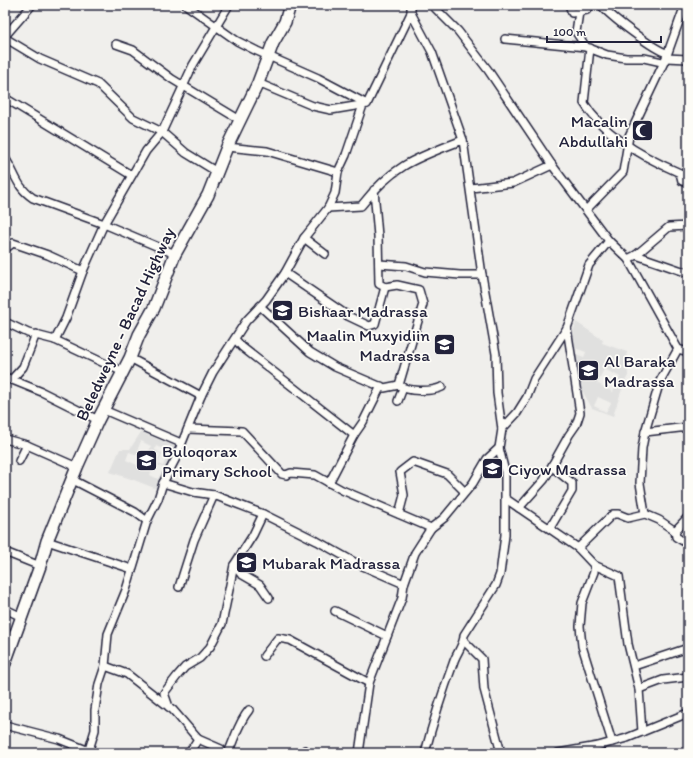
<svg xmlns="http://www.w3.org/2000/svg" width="693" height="758" font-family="Itim,sans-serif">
  <rect width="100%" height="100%" fill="#f0efec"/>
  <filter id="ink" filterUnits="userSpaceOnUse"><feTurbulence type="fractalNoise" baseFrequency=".025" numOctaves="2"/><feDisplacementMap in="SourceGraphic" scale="8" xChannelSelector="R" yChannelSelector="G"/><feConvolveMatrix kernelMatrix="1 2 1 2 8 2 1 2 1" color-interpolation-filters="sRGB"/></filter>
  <g filter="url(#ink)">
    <g fill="#e0e0df" fill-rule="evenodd">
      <path d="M576,322L603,340L602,343L627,352L628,376L624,383L613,416L592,408L580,387L576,373L571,340ZM575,348L586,352L584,358L573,354ZM604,369L620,377L613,392L597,383ZM598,397L611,403L606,412L594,406Z"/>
      <path d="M141,432L176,447L170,467L157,489L134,480L110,472L120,449H130ZM141,441L151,446L147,456L137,451ZM156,446L174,453L172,458L155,450ZM151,450L161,454L157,462L148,458ZM129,452L141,456L137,465L126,460ZM162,454L167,456L163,466L158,464ZM155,464L164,468L158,479L150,475Z"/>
    </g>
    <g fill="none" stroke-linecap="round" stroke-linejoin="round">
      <defs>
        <g id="street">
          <polyline points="186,5 237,41 257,51 318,78 367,104"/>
          <polyline points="432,5 458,31 488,70 552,165 609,241 628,259 678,349 688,352"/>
          <polyline points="569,5 572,13 587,10 591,5"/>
          <path d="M601,5C610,16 654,50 667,53"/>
          <polyline points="579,12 576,32 586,47"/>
          <path d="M411,13L432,52L463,140L482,275L496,354L497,393L502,429L499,448L505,472V535L500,574L496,585L464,635C464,645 457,652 454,661C443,691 433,722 425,753"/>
          <polyline points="5,36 32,5"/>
          <polyline points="5,38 40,59 98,84 133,118 162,132 186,153 217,172"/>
          <polyline points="505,39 586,47 607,55 626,58 644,58 662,62"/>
          <polyline points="116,44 133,50 172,79 240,120"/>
          <path d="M590,48L584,103C604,136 645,158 680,173L682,181L688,183"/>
          <polyline points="666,58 688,59"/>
          <polyline points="258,83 313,106 331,110 367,104 411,13 411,5"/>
          <polyline points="5,98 131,175"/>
          <polyline points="227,147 267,151 338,172"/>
          <path d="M5,158C16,174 16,187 33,198L104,224L175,254"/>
          <polyline points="471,188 513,183 552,165"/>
          <polyline points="374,190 378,236 379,284 385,287 397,285 419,290 423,304 399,385"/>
          <path d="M328,208L361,206C393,165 416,158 463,140"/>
          <polyline points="587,209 623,172 629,136 666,58 685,5"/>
          <polyline points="304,238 325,254"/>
          <polyline points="5,249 13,243 48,255 83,271"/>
          <polyline points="636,255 688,273"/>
          <polyline points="628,259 636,255 669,227 688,226"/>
          <polyline points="379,264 406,266 425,272 460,275 482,275"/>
          <polyline points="285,273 348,316 369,326 375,324 385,287"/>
          <path d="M260,306L310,352L335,367L384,388L399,385C407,392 431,392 442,387"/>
          <polyline points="5,322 28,333 55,340 123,372"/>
          <polyline points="235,339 242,347 354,435"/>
          <polyline points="55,340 66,318 83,271 104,224 146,151 162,132 193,65 229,5"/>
          <polyline points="130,358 201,396"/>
          <polyline points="5,377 42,392 98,420"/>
          <polyline points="11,380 23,367 36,334"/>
          <polyline points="398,401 403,388"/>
          <polyline points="104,410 181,443"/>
          <polyline points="188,429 242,431 282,474 286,475 291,473 315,475 342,490 431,528"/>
          <polyline points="502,429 517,413 527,397 534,379 567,328 589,265 609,241"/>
          <polyline points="645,432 688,427"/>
          <polyline points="5,439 27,445 77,467"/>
          <polyline points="19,461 27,445"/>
          <polyline points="73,480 135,512 147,521"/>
          <polyline points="163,483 193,492 214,495 263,514 317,541 358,564 404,584"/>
          <polyline points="329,483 354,435 363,422 381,386"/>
          <polyline points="506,499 578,548 594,565 619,576 628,644 639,689 642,732"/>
          <polyline points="519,508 544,480 569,435 576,425 580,413 567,328"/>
          <polyline points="399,514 404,495 400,472 413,462 447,474 465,492"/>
          <polyline points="645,514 640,483 642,448 645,432 660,381 678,349"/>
          <polyline points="550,528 572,491 572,483 556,470 553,464"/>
          <polyline points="675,531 688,517"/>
          <polyline points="47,541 132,569"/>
          <polyline points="578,548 613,514 618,514 628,518 645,514 659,520 675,531 676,537 688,544"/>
          <polyline points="5,552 40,566"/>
          <polyline points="234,565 241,574 260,585 269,598"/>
          <polyline points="594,565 594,572 582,603 580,626 582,646 612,742"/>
          <polyline points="179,587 194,540 214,495"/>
          <polyline points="5,609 22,617"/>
          <polyline points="335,611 387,636"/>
          <polyline points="464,641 482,659 484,689 501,753"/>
          <polyline points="264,656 278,638 290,640 369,683"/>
          <polyline points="105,666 127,674 173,710 198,739 221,749 222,753"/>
          <polyline points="634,666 688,648"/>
          <polyline points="639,689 663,680 688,677"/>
          <polyline points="169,707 164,693 178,675 185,667 200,658 210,647 222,624 234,565 253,535 263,514"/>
          <polyline points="5,725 59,739 89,751"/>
          <polyline points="88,753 95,730 95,710 99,684 105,666 108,634 126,590 147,521 158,499 163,483 175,460 201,396 213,372 246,321 266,300 285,273 304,238 328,208 335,193 338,172 346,155 363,105"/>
          <polyline points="189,753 198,739"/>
          <path d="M228,753C235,738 238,723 249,710"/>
          <polyline points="303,753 305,750"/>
          <polyline points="359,753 369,683 402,598 404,584 415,553 431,528 444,518 473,483 487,459 499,448"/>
          <polyline points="558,753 598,746 627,738 688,713"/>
        </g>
        <polyline id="secondary" points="5,663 40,566 47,541 77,467 98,420 130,358 139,335 154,308 175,254 208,195 227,147 258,83 273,43 285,22 290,5"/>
      </defs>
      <use href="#street" stroke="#22223b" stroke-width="10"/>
      <use href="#secondary" stroke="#22223b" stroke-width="14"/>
      <use href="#street" stroke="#fdfcf7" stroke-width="7"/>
      <use href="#secondary" stroke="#fdfcf7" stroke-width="11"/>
    </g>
  </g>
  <defs>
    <symbol id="mosque-square" viewBox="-11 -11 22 22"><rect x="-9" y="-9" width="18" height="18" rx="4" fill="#22223b" stroke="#fdfcf7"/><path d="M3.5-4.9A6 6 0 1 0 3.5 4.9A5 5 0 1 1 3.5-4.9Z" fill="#fff"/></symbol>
    <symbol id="school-square" viewBox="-11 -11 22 22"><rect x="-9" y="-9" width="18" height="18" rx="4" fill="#22223b" stroke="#fdfcf7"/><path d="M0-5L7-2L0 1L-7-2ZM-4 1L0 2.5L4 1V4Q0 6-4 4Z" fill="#fff"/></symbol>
  </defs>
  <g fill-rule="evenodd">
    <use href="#mosque-square" x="630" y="118" width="25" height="25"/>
    <use href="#school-square" x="270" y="298" width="25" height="25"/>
    <use href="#school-square" x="432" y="332" width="25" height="25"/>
    <use href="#school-square" x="576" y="358" width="25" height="25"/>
    <use href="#school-square" x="134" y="448" width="25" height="25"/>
    <use href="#school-square" x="480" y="456" width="25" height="25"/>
    <use href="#school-square" x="234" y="550" width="25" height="25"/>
  </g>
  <g text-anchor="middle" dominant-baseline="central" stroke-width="3.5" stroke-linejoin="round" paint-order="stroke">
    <g font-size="17" fill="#22223b" stroke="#fdfcf7" text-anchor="start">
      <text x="628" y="121" text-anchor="end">Macalin<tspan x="628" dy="20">Abdullahi</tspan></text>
      <text x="298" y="311">Bishaar Madrassa</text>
      <text x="430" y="335" text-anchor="end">Maalin Muxyidiin<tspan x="430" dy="20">Madrassa</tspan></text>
      <text x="604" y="361">Al Baraka<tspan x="604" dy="20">Madrassa</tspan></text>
      <text x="162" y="451">Buloqorax<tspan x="162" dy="20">Primary School</tspan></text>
      <text x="508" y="469">Ciyow Madrassa</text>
      <text x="262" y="563">Mubarak Madrassa</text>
    </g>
    <g font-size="17" fill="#22223b" stroke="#fdfcf7">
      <text transform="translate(125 324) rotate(-65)">Beledweyne - Bacad Highway</text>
    </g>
  </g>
  <rect width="693" height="758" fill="none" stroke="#fdfcf7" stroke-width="20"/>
  <rect x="10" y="10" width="673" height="738" fill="none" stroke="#22223b" stroke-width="1.5" filter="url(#ink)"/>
  <path d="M547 36v6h114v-6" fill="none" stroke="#22223b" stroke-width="2"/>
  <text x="553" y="36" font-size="12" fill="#22223b" stroke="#fdfcf7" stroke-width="3" paint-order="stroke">100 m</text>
</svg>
